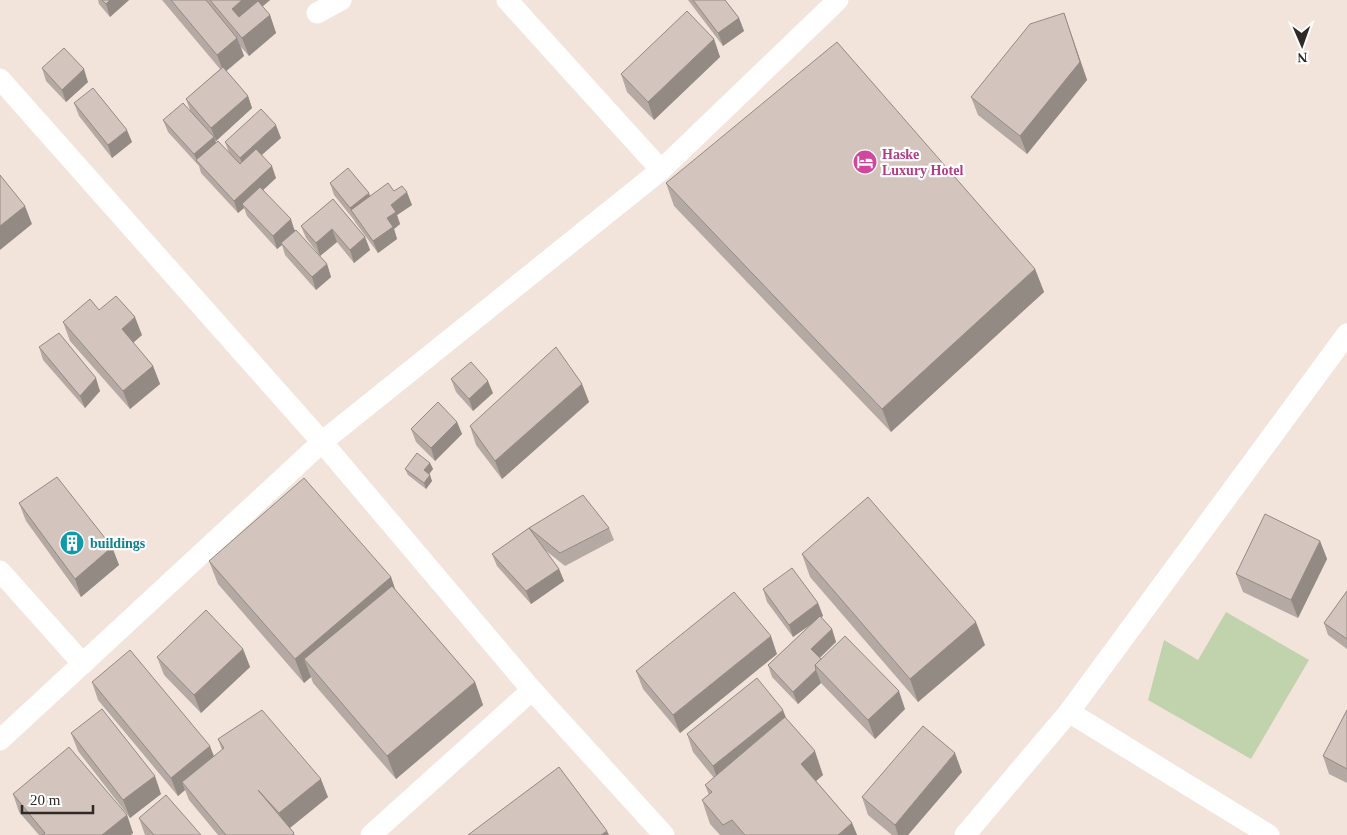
<svg xmlns="http://www.w3.org/2000/svg" width="1347" height="835" font-family="'Times New Roman',serif">
  <rect width="100%" height="100%" fill="#f2e4db"/>
  <polygon fill="#c0d3ac" points="1226,612 1309,660 1251,759 1148,700 1164,640 1198,660"/>
  <g fill="none" stroke-linecap="round" stroke-linejoin="round">
    <g stroke="#fff" stroke-width="21">
      <polyline points="507,0 661,170"/>
      <polyline points="317,13 341,0"/>
      <polyline points="0,79 322,442 532,690 664,835"/>
      <polyline points="0,571 83,664"/>
      <polyline points="1069,712 1269,835"/>
      <polyline points="0,740 322,442 661,170 838,0"/>
      <polyline points="371,835 532,690"/>
      <polyline points="965,835 1069,712 1347,334"/>
    </g>
  </g>
  <g fill="#b5a9a3">
    <polygon points="98,0 129,0 110,17 99,4"/>
    <polygon points="162,0 270,0 262,7 270,15 276,33 249,56 241,47 244,56 226,71 248,96 252,108 216,141 215,140 216,142 229,153 225,142 281,138 261,155 276,178 263,190 295,230 327,264 331,277 316,290 285,255 282,245 277,249 247,216 244,208 238,213 201,173 199,166 168,132 163,120 190,110 186,99 220,69"/>
    <polygon points="688,0 725,0 739,18 744,31 723,46"/>
    <polygon points="1064,13 1087,80 1027,154 978,115 971,97"/>
    <polygon points="714,39 720,57 654,120 627,92 621,74"/>
    <polygon points="42,68 88,82 66,102 46,81"/>
    <polygon points="74,103 132,142 112,158 79,116"/>
    <polygon points="330,183 370,196 394,191 412,205 397,215 400,224 394,229 397,239 378,253 355,222 354,220 334,195"/>
    <polygon points="666,183 1035,269 1044,292 891,432 674,206"/>
    <polygon points="333,199 365,237 370,250 354,263 337,242 320,256 306,238 301,226"/>
    <polygon points="99,310 142,335 133,343 153,366 160,384 130,409 70,341 63,322"/>
    <polygon points="39,347 100,391 85,408 43,360"/>
    <polygon points="451,379 493,393 473,411 456,392"/>
    <polygon points="582,384 589,402 502,479 476,445 470,426"/>
    <polygon points="457,422 462,434 435,461 416,442 411,429"/>
    <polygon points="430,463 433,469 429,474 432,481 426,489 408,475 405,469"/>
    <polygon points="19,503 112,547 119,565 81,597 26,521"/>
    <polygon points="529,528 609,528 614,540 565,566 545,550 559,569 564,581 531,604 497,566 492,554"/>
    <polygon points="1320,541 1327,559 1298,618 1243,592 1236,574"/>
    <polygon points="802,554 985,645 918,702 810,577"/>
    <polygon points="209,561 391,577 395,590 475,682 483,705 396,779 313,683 311,677 304,683 218,584"/>
    <polygon points="763,589 818,603 823,616 821,617 832,629 836,642 820,658 821,659 905,709 875,739 821,683 798,704 772,677 768,665 814,622 793,637 767,602"/>
    <polygon points="1347,591 1347,649 1328,635 1324,623"/>
    <polygon points="243,649 250,667 201,713 164,675 157,657"/>
    <polygon points="777,654 680,733 643,689 636,671"/>
    <polygon points="92,682 214,756 222,750 218,739 328,797 290,828 295,835 218,835 189,800 185,790 178,796 98,700"/>
    <polygon points="1347,711 1347,783 1329,774 1323,756"/>
    <polygon points="786,719 823,775 816,781 852,823 857,835 720,835 710,824 702,800 709,795 705,785 714,778 693,752 687,734"/>
    <polygon points="71,733 161,794 130,818 78,751"/>
    <polygon points="962,772 908,835 892,835 868,815 862,797"/>
    <polygon points="13,794 127,815 133,833 131,835 39,835 19,812"/>
    <polygon points="139,818 201,835 145,835"/>
  </g>
  <g fill="#948a84">
    <polygon points="110,0 129,0 110,17 106,4"/>
    <polygon points="242,0 270,0 238,27 232,9"/>
    <polygon points="1064,13 1087,80 1027,154 1020,136"/>
    <polygon points="270,15 276,33 249,56 242,38"/>
    <polygon points="739,18 744,31 723,46 718,33"/>
    <polygon points="237,38 244,56 224,73 217,55"/>
    <polygon points="714,39 720,57 654,120 648,102"/>
    <polygon points="84,69 88,82 66,102 62,90"/>
    <polygon points="248,96 252,108 216,141 211,128"/>
    <polygon points="276,125 281,138 245,170 240,158"/>
    <polygon points="127,130 132,142 112,158 108,145"/>
    <polygon points="214,137 218,149 197,160 194,154"/>
    <polygon points="272,166 276,178 245,207 242,204 244,208 238,213 234,201"/>
    <polygon points="407,192 412,205 397,215 400,224 394,229 397,239 378,253 373,241 391,205"/>
    <polygon points="369,193 373,205 351,210 350,208"/>
    <polygon points="25,206 32,224 0,250 0,226"/>
    <polygon points="291,219 295,232 281,243 282,245 277,249 273,236"/>
    <polygon points="332,229 337,242 320,256 316,243"/>
    <polygon points="365,237 370,250 354,263 350,250"/>
    <polygon points="327,264 331,277 316,290 312,277"/>
    <polygon points="1035,269 1044,292 891,432 882,409"/>
    <polygon points="135,317 142,335 128,347 122,329"/>
    <polygon points="153,366 160,384 130,409 123,391"/>
    <polygon points="96,378 100,391 85,408 80,396"/>
    <polygon points="488,381 493,393 473,411 469,399"/>
    <polygon points="582,384 589,402 502,479 495,461"/>
    <polygon points="457,422 462,434 435,461 431,448"/>
    <polygon points="430,463 433,469 427,477 424,470"/>
    <polygon points="430,475 432,481 426,489 424,483"/>
    <polygon points="1320,541 1327,559 1298,618 1291,600"/>
    <polygon points="112,547 119,565 81,597 75,579"/>
    <polygon points="559,569 564,581 531,604 526,591"/>
    <polygon points="391,577 399,600 304,659 311,677 304,683 295,659"/>
    <polygon points="818,603 823,616 793,637 789,625"/>
    <polygon points="976,622 985,645 918,702 910,679"/>
    <polygon points="832,629 836,642 816,661 811,649"/>
    <polygon points="771,636 777,654 680,733 673,715"/>
    <polygon points="243,649 250,667 201,713 194,695"/>
    <polygon points="816,670 821,683 798,704 793,692"/>
    <polygon points="475,682 483,705 396,779 387,756"/>
    <polygon points="899,691 905,709 875,739 868,720"/>
    <polygon points="783,710 790,728 719,784 713,766"/>
    <polygon points="210,746 217,764 182,782 185,790 178,796 171,778"/>
    <polygon points="815,751 823,775 809,787 801,764"/>
    <polygon points="955,753 962,772 908,835 898,835 895,825"/>
    <polygon points="155,776 161,794 130,818 123,800"/>
    <polygon points="321,779 328,797 286,831 279,813"/>
    <polygon points="127,815 133,833 131,835 102,835"/>
    <polygon points="852,823 857,835 838,835"/>
    <polygon points="607,831 609,835 601,835"/>
  </g>
  <g fill="#d3c5bd" stroke="#948a84">
    <polygon points="102,0 110,0 106,4"/>
    <polygon points="171,0 206,0 237,38 217,55"/>
    <polygon points="210,0 242,0 232,9 239,17 258,1 270,15 242,38"/>
    <polygon points="693,0 725,0 739,18 718,33"/>
    <polygon points="687,11 714,39 648,102 621,74"/>
    <polygon points="1064,13 1080,62 1020,136 971,97 1030,24"/>
    <polygon points="837,42 1035,269 882,409 666,183"/>
    <polygon points="64,48 84,69 62,90 42,68"/>
    <polygon points="223,67 248,96 211,128 186,99"/>
    <polygon points="93,88 127,130 108,145 74,103"/>
    <polygon points="183,103 214,137 194,154 163,120"/>
    <polygon points="261,109 276,125 240,158 225,142"/>
    <polygon points="218,141 240,164 256,149 272,166 234,201 196,160"/>
    <polygon points="348,168 369,193 350,208 330,183"/>
    <polygon points="0,175 25,206 0,226"/>
    <polygon points="388,183 394,191 402,186 407,192 391,205 396,212 387,218 393,227 373,241 351,210"/>
    <polygon points="260,187 291,219 273,236 242,204"/>
    <polygon points="333,199 365,237 350,250 332,229 316,243 301,226"/>
    <polygon points="296,230 327,264 312,277 281,243"/>
    <polygon points="116,296 135,317 122,329 153,366 123,391 63,322 90,299 99,310"/>
    <polygon points="59,333 96,378 80,396 39,347"/>
    <polygon points="556,347 582,384 495,461 470,426"/>
    <polygon points="471,362 488,381 469,399 451,379"/>
    <polygon points="438,402 457,422 431,448 411,429"/>
    <polygon points="417,453 430,463 424,470 430,475 424,483 405,469"/>
    <polygon points="57,477 112,547 75,579 19,503"/>
    <polygon points="304,478 391,577 295,659 209,561"/>
    <polygon points="583,495 609,528 560,553 529,528 559,569 526,591 492,554 529,528"/>
    <polygon points="868,497 976,622 910,679 802,554"/>
    <polygon points="1265,514 1320,541 1291,600 1236,574"/>
    <polygon points="792,568 818,603 789,625 763,589"/>
    <polygon points="392,586 475,682 387,756 304,659"/>
    <polygon points="1347,591 1347,639 1324,623"/>
    <polygon points="734,592 771,636 673,715 636,671"/>
    <polygon points="206,610 243,649 194,695 157,657"/>
    <polygon points="820,616 832,629 811,649 821,659 815,665 816,670 793,692 768,665"/>
    <polygon points="845,636 899,691 868,720 815,665"/>
    <polygon points="130,650 210,746 171,778 92,682"/>
    <polygon points="757,678 783,710 713,766 687,734"/>
    <polygon points="102,709 155,776 123,800 71,733"/>
    <polygon points="262,710 321,779 279,813 258,790 294,833 292,835 226,835 182,782 224,748 218,739"/>
    <polygon points="1347,710 1347,769 1323,756"/>
    <polygon points="785,717 815,751 801,764 852,823 838,835 745,835 732,820 723,825 702,800 712,792 705,785"/>
    <polygon points="923,726 955,753 895,825 862,797"/>
    <polygon points="69,747 127,815 102,835 42,835 45,833 13,794"/>
    <polygon points="559,767 607,831 601,835 468,835"/>
    <polygon points="166,795 201,835 154,835 139,818"/>
  </g>
  <defs>
    <symbol id="hotel-disc" viewBox="-11 -11 22 22"><circle r="9.5" fill="#d1479c" stroke="#fff"/><path d="M-6-4.5h1.5V1H6V5H4.5V3h-9V5H-6ZM-4 0a1.8 1.8 0 1 1 3.6 0ZM.5 0V-2.5h3Q6-2.5 6 0Z" fill="#fff"/></symbol>
    <symbol id="building-disc" viewBox="-11 -11 22 22"><circle r="9.5" fill="#0f9aa8" stroke="#fff"/><path d="M-4-6H4V6H1V3H-1V6H-4ZM-2.5-4.3h1.7v1.8h-1.7ZM.8-4.3h1.7v1.8H.8ZM-2.5-1h1.7V.8h-1.7ZM.8-1h1.7V.8H.8Z" fill="#fff"/></symbol>
  </defs>
  <g fill-rule="evenodd">
    <use href="#hotel-disc" x="851" y="148" width="28" height="28"/>
    <use href="#building-disc" x="58" y="529" width="28" height="28"/>
  </g>
  <g text-anchor="middle" dominant-baseline="central" stroke-width="4.5" stroke-linejoin="round" paint-order="stroke">
    <g font-size="14" font-weight="bold" fill="#b23c85" stroke="#fff" text-anchor="start">
      <text x="882" y="154">Haske<tspan x="882" dy="16">Luxury Hotel</tspan></text>
    </g>
    <g font-size="14" font-weight="bold" fill="#0d838f" stroke="#fff" text-anchor="start">
      <text x="90" y="543">buildings</text>
    </g>
  </g>
  <g transform="translate(1302 45) rotate(178)" stroke="#ffffff" stroke-width="4" paint-order="stroke">
  <path d="M0-4L9 19L0 12L-9 19Z" fill="#2f2a27"/>
  <text y="-8" font-size="14" font-weight="bold" text-anchor="middle" fill="#2f2a27">N</text>
  </g>
  <path d="M22 805v8h71v-8" fill="none" stroke="#2f2a27" stroke-width="2.5"/>
  <text x="30" y="805" font-size="15" fill="#2f2a27" stroke="#ffffff" stroke-width="4" paint-order="stroke">20 m</text>
</svg>
